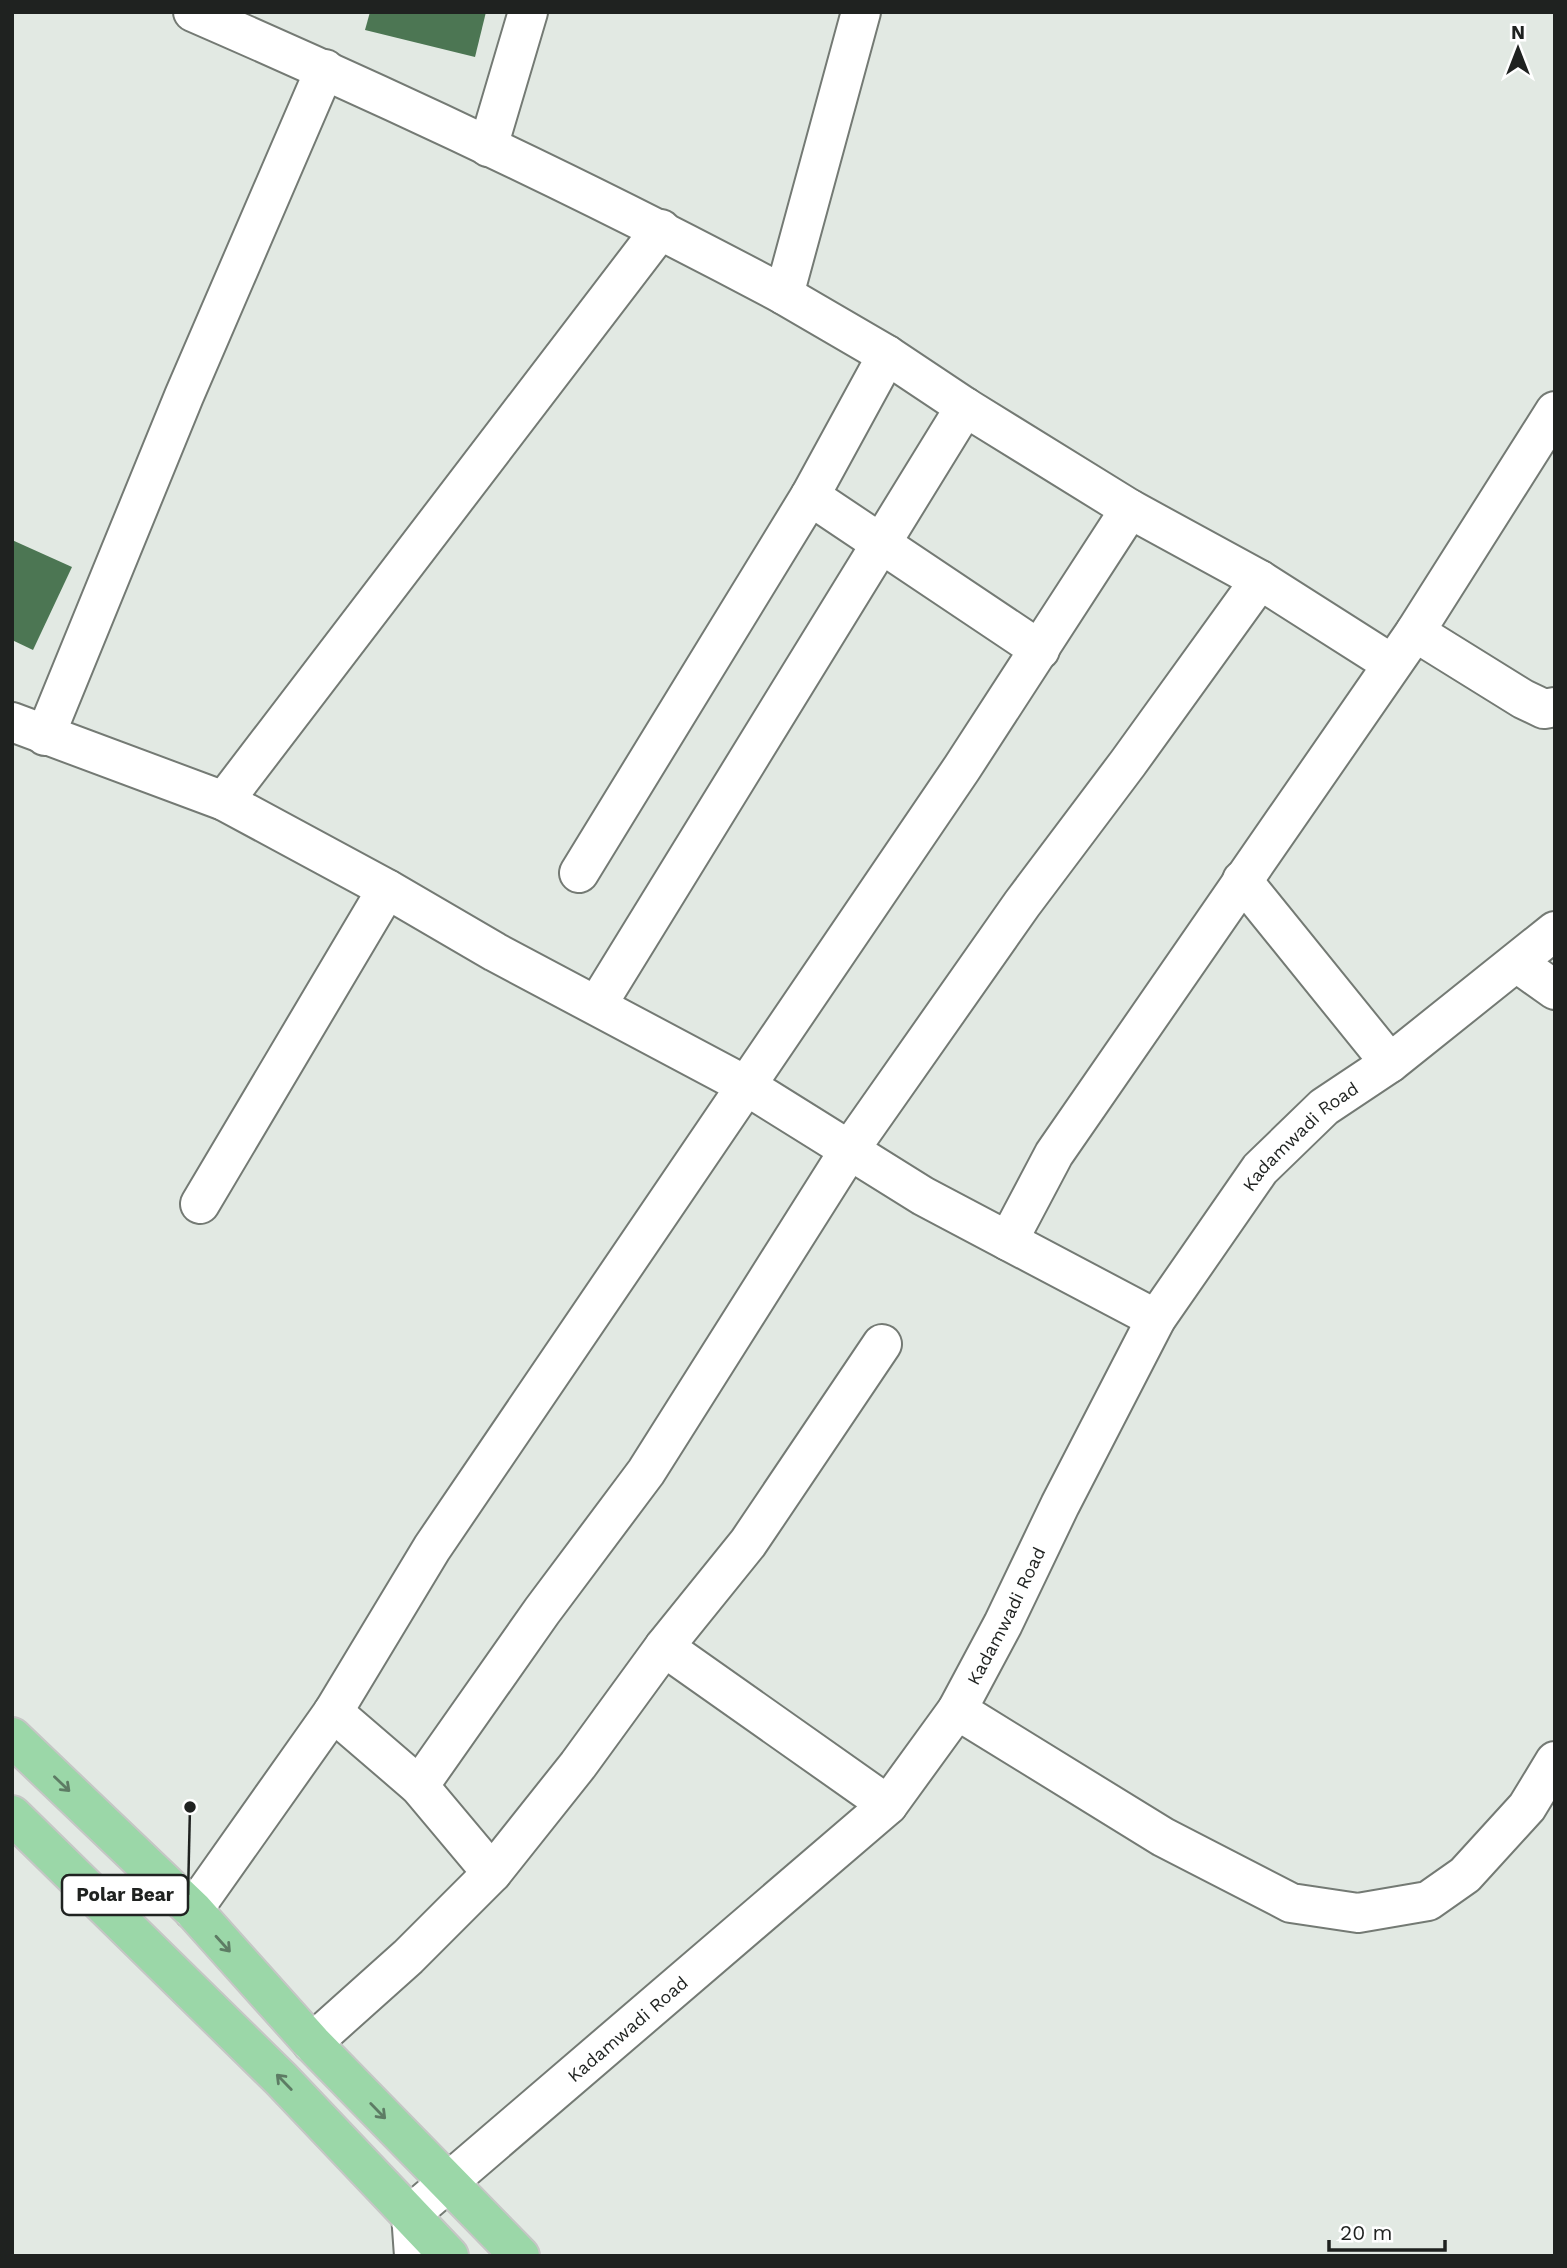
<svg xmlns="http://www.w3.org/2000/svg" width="1567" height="2268" font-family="'Work Sans',sans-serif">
  <rect width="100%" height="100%" fill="#e2e9e3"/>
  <g fill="#4c7653">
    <polygon points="370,12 486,12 475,57 365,30"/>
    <polygon points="12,540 72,567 33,650 12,640"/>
  </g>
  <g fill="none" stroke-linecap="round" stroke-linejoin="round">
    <defs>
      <g id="minor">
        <path d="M193,12C393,99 592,192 784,295L861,12"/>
        <polyline points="488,147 528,12"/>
        <polyline points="887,355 810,496 1040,650"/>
        <polyline points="1260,580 1392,664"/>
        <polyline points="1415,632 1523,699 1544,709 1555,707"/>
        <polyline points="12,722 224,801 387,889 495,952 745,1085 923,1196 1156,1319"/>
        <polyline points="45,736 184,396 325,69"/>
        <polyline points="224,801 661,229"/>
        <polyline points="579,873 810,496"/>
        <polyline points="1242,880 1390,1063"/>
        <polyline points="1517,963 1555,990"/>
        <polyline points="597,1005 965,407"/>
        <polyline points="200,1204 387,889"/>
        <polyline points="1008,1241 1054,1154 1415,632 1555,411"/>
        <polyline points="664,1647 888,1805"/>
        <polyline points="957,1710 1163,1837 1291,1903 1358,1913 1428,1901 1465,1875 1527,1807 1555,1761"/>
        <polyline points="333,1712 419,1786 492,1873"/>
        <polyline points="419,1786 542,1611 646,1472 850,1149 1022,904 1128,763 1260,580 1130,509 965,407 887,355 784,295"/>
        <polyline points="193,1910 333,1712 432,1548 962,768 1130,509"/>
        <polyline points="312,2043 408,1957 492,1873 578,1765 664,1647 748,1543 882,1344"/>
      </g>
      <g id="tertiary">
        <path id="s1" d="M414,2256L411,2214L888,1805L957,1710L1003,1624L1060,1505L1156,1319L1260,1169L1324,1107L1390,1063L1555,931"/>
      </g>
      <g id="primary">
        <polyline points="12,1737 193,1910 312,2043 520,2256"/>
        <polyline points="12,1815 281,2079 449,2256"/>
      </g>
    </defs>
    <use href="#minor" stroke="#747a74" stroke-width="42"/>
    <use href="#tertiary" stroke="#747a74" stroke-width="42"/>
    <use href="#primary" stroke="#c5c6c5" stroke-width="42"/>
    <use href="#minor" stroke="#fff" stroke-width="38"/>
    <use href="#tertiary" stroke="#fff" stroke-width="38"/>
    <use href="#primary" stroke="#9bd7a8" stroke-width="38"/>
  </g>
  <defs><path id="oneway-shaft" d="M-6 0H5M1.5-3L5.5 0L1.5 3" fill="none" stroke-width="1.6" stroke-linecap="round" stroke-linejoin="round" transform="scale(1.75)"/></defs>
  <g stroke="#5d7c64">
    <use href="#oneway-shaft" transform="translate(62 1784) rotate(44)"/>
    <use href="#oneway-shaft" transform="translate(223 1944) rotate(48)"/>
    <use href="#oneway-shaft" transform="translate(284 2082) rotate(-134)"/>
    <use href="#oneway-shaft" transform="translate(378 2111) rotate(46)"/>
  </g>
  <g text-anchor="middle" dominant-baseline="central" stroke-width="6" stroke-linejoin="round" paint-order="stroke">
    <g font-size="18" fill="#1f2220" stroke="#fff">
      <text stroke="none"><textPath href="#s1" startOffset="1461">Kadamwadi Road</textPath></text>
      <text stroke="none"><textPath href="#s1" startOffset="894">Kadamwadi Road</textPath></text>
      <text stroke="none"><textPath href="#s1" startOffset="327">Kadamwadi Road</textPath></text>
    </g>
  </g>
  <path fill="none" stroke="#1f2220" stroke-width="2.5" d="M190 1807L188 1895"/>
  <circle fill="#1f2220" stroke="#fff" stroke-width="2.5" cx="190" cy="1807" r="7"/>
  <rect fill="#fff" stroke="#1f2220" stroke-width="2.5" x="62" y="1875" width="126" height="40" rx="7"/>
  <g font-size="19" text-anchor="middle" font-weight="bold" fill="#1f2220">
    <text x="125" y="1901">Polar Bear</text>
  </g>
  <rect width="1567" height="2268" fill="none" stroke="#1f2220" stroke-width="28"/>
  <g transform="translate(1518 49)" stroke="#ffffff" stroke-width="5" paint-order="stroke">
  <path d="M0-5L12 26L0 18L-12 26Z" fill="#1f2220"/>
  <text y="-10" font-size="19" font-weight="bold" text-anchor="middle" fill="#1f2220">N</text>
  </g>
  <path d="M1329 2240v10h116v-10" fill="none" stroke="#1f2220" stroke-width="3.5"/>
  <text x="1340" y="2240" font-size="21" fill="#1f2220" stroke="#ffffff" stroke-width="5" paint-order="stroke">20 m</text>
</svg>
